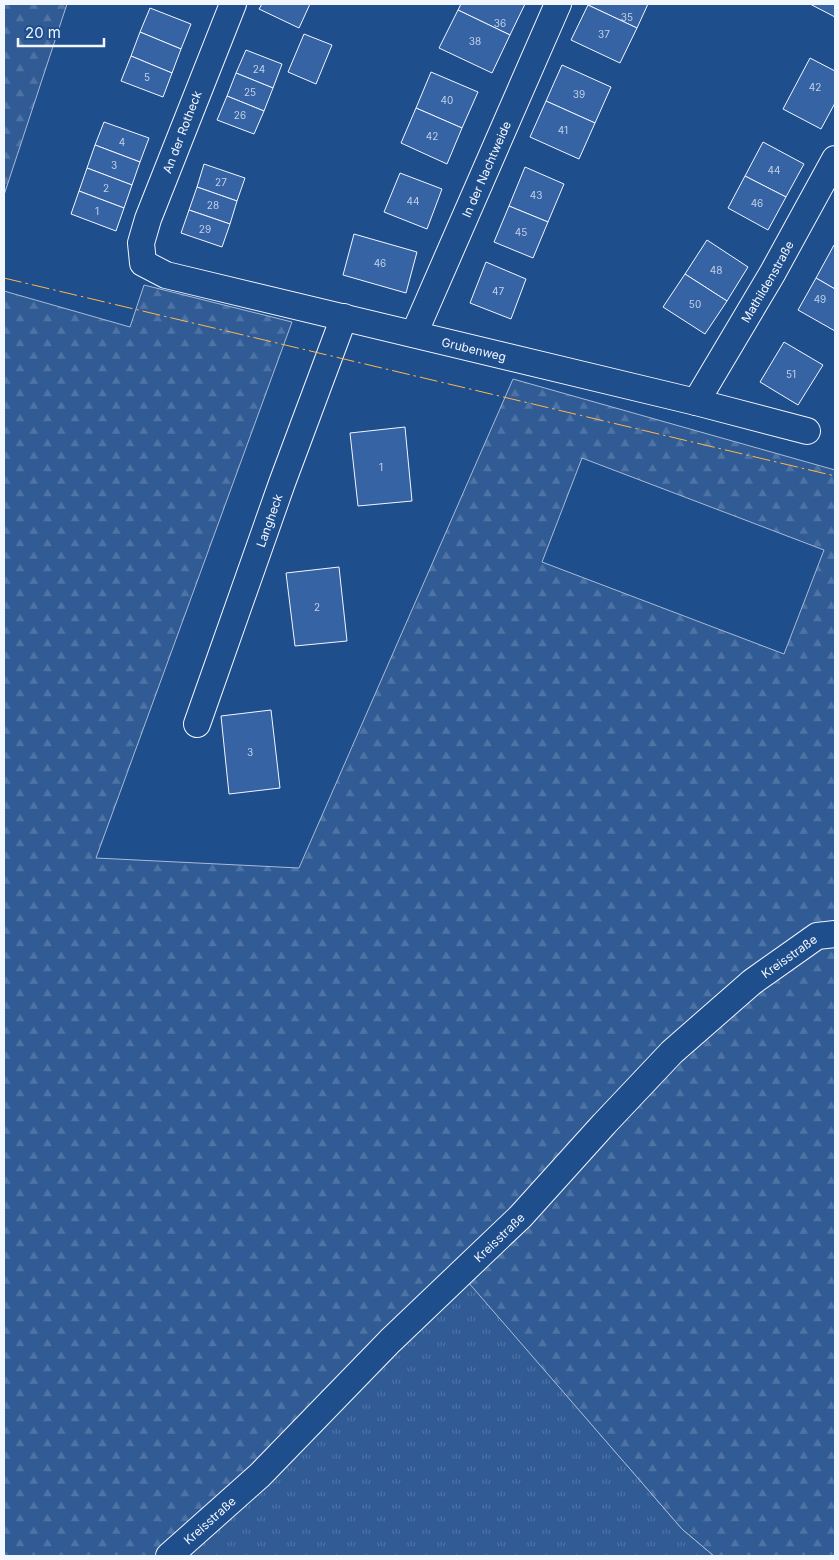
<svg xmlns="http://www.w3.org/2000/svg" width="839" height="1560" font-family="Inter,sans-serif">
  <defs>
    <pattern id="grass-tufts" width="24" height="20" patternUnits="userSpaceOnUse" patternTransform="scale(1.25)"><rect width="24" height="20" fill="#305b95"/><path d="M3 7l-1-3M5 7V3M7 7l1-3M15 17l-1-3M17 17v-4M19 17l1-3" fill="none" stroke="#4e73a5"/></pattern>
    <pattern id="forest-firs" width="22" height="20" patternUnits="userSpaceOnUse" patternTransform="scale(1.25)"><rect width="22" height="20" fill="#305b95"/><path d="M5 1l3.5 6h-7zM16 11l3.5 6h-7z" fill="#4e73a5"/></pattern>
  </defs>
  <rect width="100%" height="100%" fill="#1f4e8c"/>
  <polygon fill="url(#grass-tufts)" stroke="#a8bbd7" points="455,1266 682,1529 714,1556 158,1556"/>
  <g fill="url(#forest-firs)" stroke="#a8bbd7" fill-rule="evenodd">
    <polygon points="4,4 67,4 4,195"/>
    <path d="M144,285L292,322L96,858L299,868L513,379L835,470V1556H714L682,1529L455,1267L258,1468L158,1556H4V291L130,327ZM582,458L824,550L784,654L542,562Z"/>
  </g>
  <g fill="#3563a3" stroke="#f2f6ff">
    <polygon points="262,4 310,4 299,28 259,9"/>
    <polygon points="461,4 525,4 510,35 458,10"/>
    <polygon points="589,4 648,4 637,28 588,5"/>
    <polygon points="810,4 835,4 835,17"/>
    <polygon points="588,5 637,28 620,63 571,40"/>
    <polygon points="150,8 191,24 181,49 140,32"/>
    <polygon points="458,10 510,35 492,73 439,48"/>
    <polygon points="140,32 181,49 172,73 131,56"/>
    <polygon points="304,34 332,45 316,84 288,72"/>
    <polygon points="246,50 282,64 273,88 236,73"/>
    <polygon points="131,56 172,73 163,97 121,81"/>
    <polygon points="810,58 835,71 835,103 821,129 783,109"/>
    <polygon points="562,65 611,87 595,123 546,101"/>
    <polygon points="431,72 478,92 462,128 416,108"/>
    <polygon points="236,73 273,88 264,111 227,96"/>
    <polygon points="227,96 264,111 254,134 217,120"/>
    <polygon points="546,101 595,123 579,159 530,137"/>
    <polygon points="416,108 462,128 447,164 401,143"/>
    <polygon points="104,122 149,138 140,162 95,145"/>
    <polygon points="763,142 804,164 786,197 745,176"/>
    <polygon points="95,145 140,162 132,185 87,168"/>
    <polygon points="204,164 245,178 237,201 197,187"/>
    <polygon points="525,167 564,184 548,222 509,206"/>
    <polygon points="87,168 132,185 124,208 79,191"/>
    <polygon points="400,173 442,189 427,229 384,212"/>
    <polygon points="745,176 786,197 768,230 728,208"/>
    <polygon points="197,187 237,201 230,224 189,210"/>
    <polygon points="79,191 124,208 116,231 71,214"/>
    <polygon points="509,206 548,222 533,258 494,242"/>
    <polygon points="189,210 230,224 222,247 181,233"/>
    <polygon points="354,234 417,252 406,293 343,275"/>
    <polygon points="707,240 748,267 727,301 685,274"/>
    <polygon points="834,245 835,246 835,289 816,278"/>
    <polygon points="486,262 526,279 511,319 470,303"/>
    <polygon points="685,274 727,301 705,334 663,307"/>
    <polygon points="816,278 835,289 835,331 798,310"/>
    <polygon points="784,342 823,365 798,405 760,382"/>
    <polygon points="405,427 412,501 358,506 350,433"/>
    <polygon points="339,567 347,641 295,646 286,573"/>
    <polygon points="271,710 280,788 229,794 221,716"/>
  </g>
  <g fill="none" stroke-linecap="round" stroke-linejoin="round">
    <defs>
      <g id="minor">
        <path id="s1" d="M233,4L148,219L141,243L143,263L166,275L696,402L807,431"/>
        <path id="s2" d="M414,334L558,4"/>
        <path id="s3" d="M696,402L772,274L835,159"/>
        <path id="s4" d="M197,724L282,483L344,317"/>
        <path id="s5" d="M169,1556L260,1475L390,1341L521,1216L604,1124L672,1052L752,982L817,936L835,934"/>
      </g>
    </defs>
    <use href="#minor" stroke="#f2f6ff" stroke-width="28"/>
    <use href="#minor" stroke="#1f4e8c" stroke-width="26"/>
    <polyline stroke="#ffb74d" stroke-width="1" stroke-dasharray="18 4 2.5 4" stroke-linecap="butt" points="4,278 835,476"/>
  </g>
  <g text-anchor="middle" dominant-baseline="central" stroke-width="4" stroke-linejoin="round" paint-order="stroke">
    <g font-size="10" fill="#c3d1e8">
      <text x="627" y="17">35</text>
      <text x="500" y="23">36</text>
      <text x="604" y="34">37</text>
      <text x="475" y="41">38</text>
      <text x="259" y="69">24</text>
      <text x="147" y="77">5</text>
      <text x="815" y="87">42</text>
      <text x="250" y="92">25</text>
      <text x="579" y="94">39</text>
      <text x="447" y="100">40</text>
      <text x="240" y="115">26</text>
      <text x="563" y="130">41</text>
      <text x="432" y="136">42</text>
      <text x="122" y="142">4</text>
      <text x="114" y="165">3</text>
      <text x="774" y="170">44</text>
      <text x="221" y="182">27</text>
      <text x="106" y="188">2</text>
      <text x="536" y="195">43</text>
      <text x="413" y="201">44</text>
      <text x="757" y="203">46</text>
      <text x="213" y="205">28</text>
      <text x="97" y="211">1</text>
      <text x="205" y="229">29</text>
      <text x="521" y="232">45</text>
      <text x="380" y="263">46</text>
      <text x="716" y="270">48</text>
      <text x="498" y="291">47</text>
      <text x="820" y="299">49</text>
      <text x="695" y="304">50</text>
      <text x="791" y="374">51</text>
      <text x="381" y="467">1</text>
      <text x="317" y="607">2</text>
      <text x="250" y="752">3</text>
    </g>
    <g font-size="12" fill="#f2f6ff" stroke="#1f4e8c">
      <text transform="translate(182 132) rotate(-69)">An der Rotheck</text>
      <text stroke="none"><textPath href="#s2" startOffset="180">In der Nachtweide</textPath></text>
      <text stroke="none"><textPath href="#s3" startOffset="140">Mathildenstraße</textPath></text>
      <text stroke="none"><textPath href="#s1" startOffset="619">Grubenweg</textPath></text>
      <text stroke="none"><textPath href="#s4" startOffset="216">Langheck</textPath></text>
      <text stroke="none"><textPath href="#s5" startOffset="864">Kreisstraße</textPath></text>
      <text stroke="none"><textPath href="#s5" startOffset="459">Kreisstraße</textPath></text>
      <text stroke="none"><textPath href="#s5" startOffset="54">Kreisstraße</textPath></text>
    </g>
  </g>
  <rect width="839" height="1560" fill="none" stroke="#f2f6ff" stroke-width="10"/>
  <path d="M18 38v8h86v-8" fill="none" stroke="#f2f6ff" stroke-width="2.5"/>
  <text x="25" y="38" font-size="15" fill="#f2f6ff" stroke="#1f4e8c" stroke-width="4" paint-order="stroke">20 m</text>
</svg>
